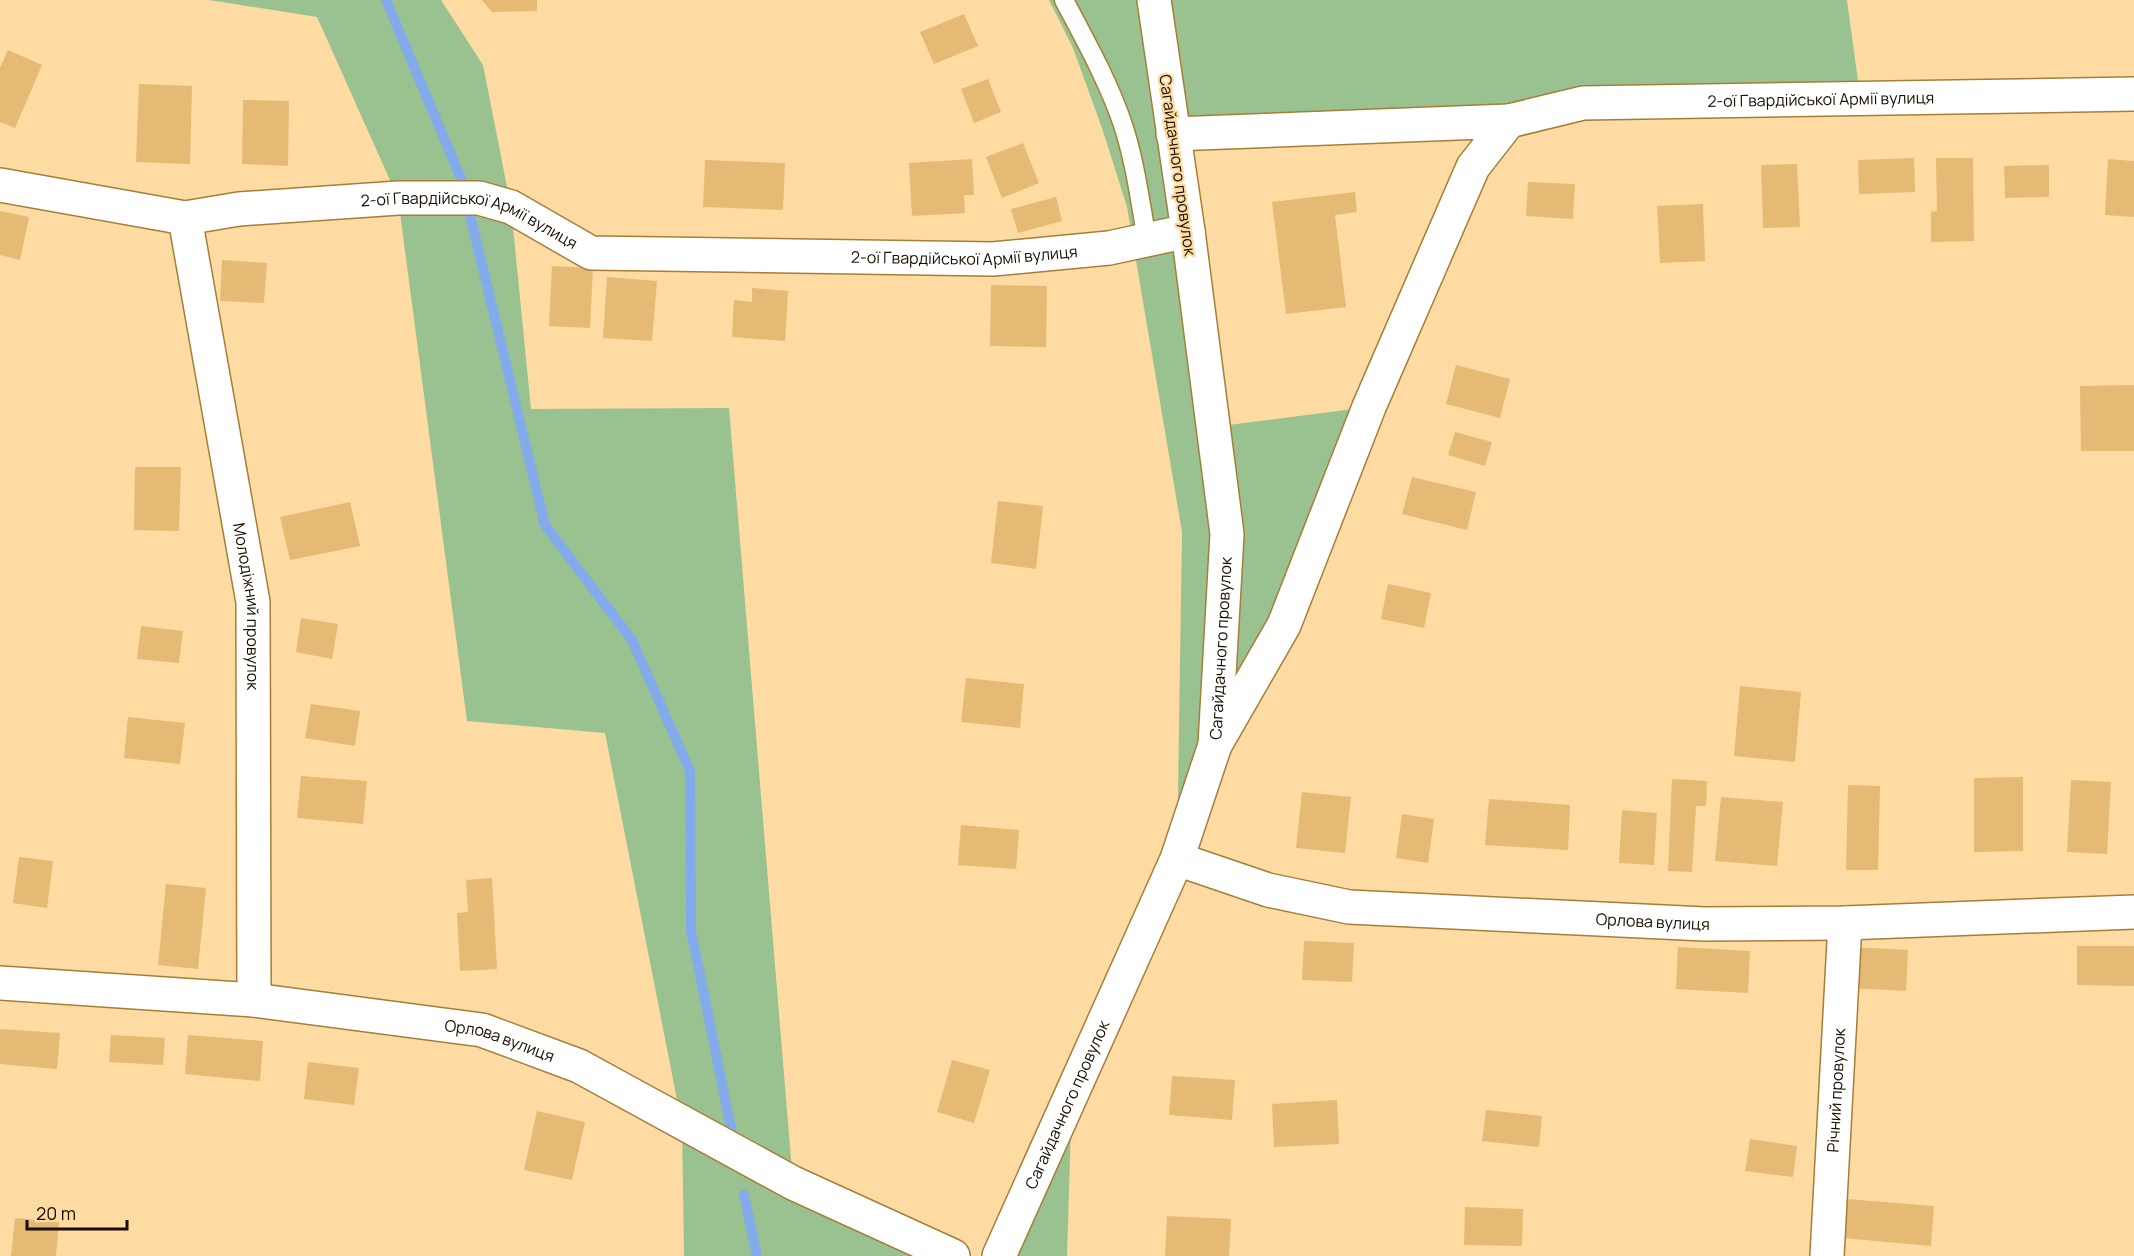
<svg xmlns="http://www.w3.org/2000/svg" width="2134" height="1256" font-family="Manrope,sans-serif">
  <rect width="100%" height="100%" fill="#fddba3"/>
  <g fill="#9ac290">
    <polygon points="209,0 441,0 483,65 511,207 531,409 729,408 793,1183 953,1256 684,1256 682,1125 605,733 467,721 398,198 317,17"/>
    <polygon points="1049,0 1847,0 1861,103 1173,134 1213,427 1369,407 1177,859 1182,532 1127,207 1103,131 1073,48"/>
    <polygon points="1072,1091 1067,1256 999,1256"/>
  </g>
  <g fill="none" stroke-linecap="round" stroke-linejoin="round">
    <g stroke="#83abec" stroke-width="10">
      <polyline points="386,0 462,181"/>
      <polyline points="469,211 545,525 632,640 690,771 691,931 733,1138"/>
      <polyline points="744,1195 757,1256"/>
    </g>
  </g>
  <g fill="#e4ba74">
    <polygon points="482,0 537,0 537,11 492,12"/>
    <polygon points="964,14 978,46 934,64 920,32"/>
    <polygon points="8,50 42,65 15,128 0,122 0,68"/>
    <polygon points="988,79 1001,112 974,123 961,89"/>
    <polygon points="139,84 192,86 190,164 136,162"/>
    <polygon points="243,100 289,101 288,166 242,164"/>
    <polygon points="1023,143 1039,183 1002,198 986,157"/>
    <polygon points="1914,158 1915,192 1859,194 1858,160"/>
    <polygon points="1936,158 1973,158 1974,241 1931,242 1931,212 1937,211"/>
    <polygon points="972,159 974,195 964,195 965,213 912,216 909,163"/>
    <polygon points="2108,159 2134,161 2134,217 2105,215"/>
    <polygon points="705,160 785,163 783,210 703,207"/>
    <polygon points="1797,164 1800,227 1763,228 1761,165"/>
    <polygon points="2049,165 2049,197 2005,198 2004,166"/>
    <polygon points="1528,182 1575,184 1573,219 1526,216"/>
    <polygon points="1355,192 1357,212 1335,215 1346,307 1286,314 1272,202"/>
    <polygon points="1056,197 1062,221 1018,233 1011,209"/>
    <polygon points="1703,204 1705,261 1660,263 1657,206"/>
    <polygon points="0,211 29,217 20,260 0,255"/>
    <polygon points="222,260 267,263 264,303 220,301"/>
    <polygon points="552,266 593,268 590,328 549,326"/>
    <polygon points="607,277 657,281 652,341 603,338"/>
    <polygon points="991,285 1047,286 1046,347 990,346"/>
    <polygon points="752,288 788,291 785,341 732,337 734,300 752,302"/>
    <polygon points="1456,365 1510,379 1500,418 1446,404"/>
    <polygon points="2134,385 2134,451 2081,451 2080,386"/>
    <polygon points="1455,432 1492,442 1485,466 1448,455"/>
    <polygon points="135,467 181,467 179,531 134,530"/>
    <polygon points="1412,477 1476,492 1467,530 1402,514"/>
    <polygon points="998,501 1043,506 1036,569 991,563"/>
    <polygon points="350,502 360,546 290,560 280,517"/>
    <polygon points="1388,584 1431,593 1424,628 1381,619"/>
    <polygon points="301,618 338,624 332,659 296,652"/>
    <polygon points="141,626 183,631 179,663 137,659"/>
    <polygon points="966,678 1024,684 1020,728 961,722"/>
    <polygon points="1740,686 1801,692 1795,762 1734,756"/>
    <polygon points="311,704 360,711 355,746 305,738"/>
    <polygon points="128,717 185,723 180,764 124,758"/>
    <polygon points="301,776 367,781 363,824 297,818"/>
    <polygon points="2023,777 2023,851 1974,852 1974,778"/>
    <polygon points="1672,779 1707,781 1706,806 1696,806 1692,872 1668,871"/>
    <polygon points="2071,780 2111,782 2107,854 2067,852"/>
    <polygon points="1848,785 1880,786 1878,870 1846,870"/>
    <polygon points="1302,792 1351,797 1345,853 1296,848"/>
    <polygon points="1721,797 1783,802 1777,866 1715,861"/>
    <polygon points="1489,799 1570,805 1568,850 1485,845"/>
    <polygon points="1622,810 1657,813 1654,865 1619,863"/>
    <polygon points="1402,814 1434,819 1428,863 1396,858"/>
    <polygon points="961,825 1019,830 1016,869 958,865"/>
    <polygon points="19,857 53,861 47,908 13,903"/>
    <polygon points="492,878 497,969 460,971 457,913 468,912 466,880"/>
    <polygon points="166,884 206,888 198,969 158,965"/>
    <polygon points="1304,941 1354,943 1352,982 1302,980"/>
    <polygon points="2077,946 2134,946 2134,986 2077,985"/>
    <polygon points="1678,947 1750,951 1748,993 1676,989"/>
    <polygon points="1852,947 1908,950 1906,991 1850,988"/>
    <polygon points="0,1029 60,1033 57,1069 0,1064"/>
    <polygon points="111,1035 165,1038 163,1065 109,1062"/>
    <polygon points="188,1035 263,1041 260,1081 185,1074"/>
    <polygon points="952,1060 990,1070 974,1123 937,1112"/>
    <polygon points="308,1062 359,1068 354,1105 304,1099"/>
    <polygon points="1172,1076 1235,1080 1232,1120 1169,1115"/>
    <polygon points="1337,1100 1339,1144 1274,1147 1272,1104"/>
    <polygon points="1486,1110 1542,1116 1539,1147 1482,1141"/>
    <polygon points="537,1111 585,1122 572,1180 524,1170"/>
    <polygon points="1750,1139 1797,1146 1793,1177 1745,1171"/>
    <polygon points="1846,1199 1934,1206 1931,1246 1843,1238"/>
    <polygon points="1465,1207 1523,1209 1522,1246 1464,1245"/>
    <polygon points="1167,1216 1231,1219 1229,1256 1165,1256"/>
    <polygon points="15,1218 59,1222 56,1256 11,1256"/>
  </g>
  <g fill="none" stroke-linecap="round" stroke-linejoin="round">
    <defs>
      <path id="service" d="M1064,0C1084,38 1108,81 1122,122C1135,160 1140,201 1147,240"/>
      <g id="minor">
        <path id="s1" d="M1509,121L1583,103L2134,94"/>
        <polyline points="1173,134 1509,121 1473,167 1369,407 1284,625 1215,745"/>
        <path id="s2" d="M0,185L185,218L239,209L398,198H479L511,207L591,253L993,259L1109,248L1188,231"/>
        <path id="s3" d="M185,218L253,602L254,1000"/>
        <path id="s4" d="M1177,859L1268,890L1349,907L1705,924L1845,923L2134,912"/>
        <path id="s5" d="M0,983L254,1000L482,1030L579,1066L793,1183L953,1256"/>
        <path id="s6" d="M1827,1256L1845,923"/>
      </g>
      <g id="tertiary">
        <path id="s7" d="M999,1256L1177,859L1215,745L1227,534L1188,231L1154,0"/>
      </g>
    </defs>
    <use href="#service" stroke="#a67e37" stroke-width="21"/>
    <use href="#minor" stroke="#a67e37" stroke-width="36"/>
    <use href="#tertiary" stroke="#a67e37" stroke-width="36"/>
    <use href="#service" stroke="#fff" stroke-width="18"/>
    <use href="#minor" stroke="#fff" stroke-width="33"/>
    <use href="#tertiary" stroke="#fff" stroke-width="33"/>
  </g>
  <g text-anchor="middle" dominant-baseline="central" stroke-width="4.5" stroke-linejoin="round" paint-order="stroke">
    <g font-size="16" fill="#190d00" stroke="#fddba3">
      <text stroke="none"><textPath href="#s1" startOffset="314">2-ої Гвардійської Армії вулиця</textPath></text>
      <text transform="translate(1178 165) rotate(82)">Сагайдачного провулок</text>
      <text stroke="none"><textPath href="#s2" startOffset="478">2-ої Гвардійської Армії вулиця</textPath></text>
      <text stroke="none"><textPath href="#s2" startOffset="982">2-ої Гвардійської Армії вулиця</textPath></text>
      <text stroke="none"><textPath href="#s3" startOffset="394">Молодіжний провулок</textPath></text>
      <text stroke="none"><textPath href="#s7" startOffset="652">Сагайдачного провулок</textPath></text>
      <text stroke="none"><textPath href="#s4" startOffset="483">Орлова вулиця</textPath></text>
      <text stroke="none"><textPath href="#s5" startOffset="504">Орлова вулиця</textPath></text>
      <text stroke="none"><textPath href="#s6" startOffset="166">Річний провулок</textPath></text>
      <text stroke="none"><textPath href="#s7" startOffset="166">Сагайдачного провулок</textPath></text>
    </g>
  </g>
  <path d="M27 1220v9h100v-9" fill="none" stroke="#190d00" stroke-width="3"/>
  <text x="36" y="1220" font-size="18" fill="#190d00" stroke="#fddba3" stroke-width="4.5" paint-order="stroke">20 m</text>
</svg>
